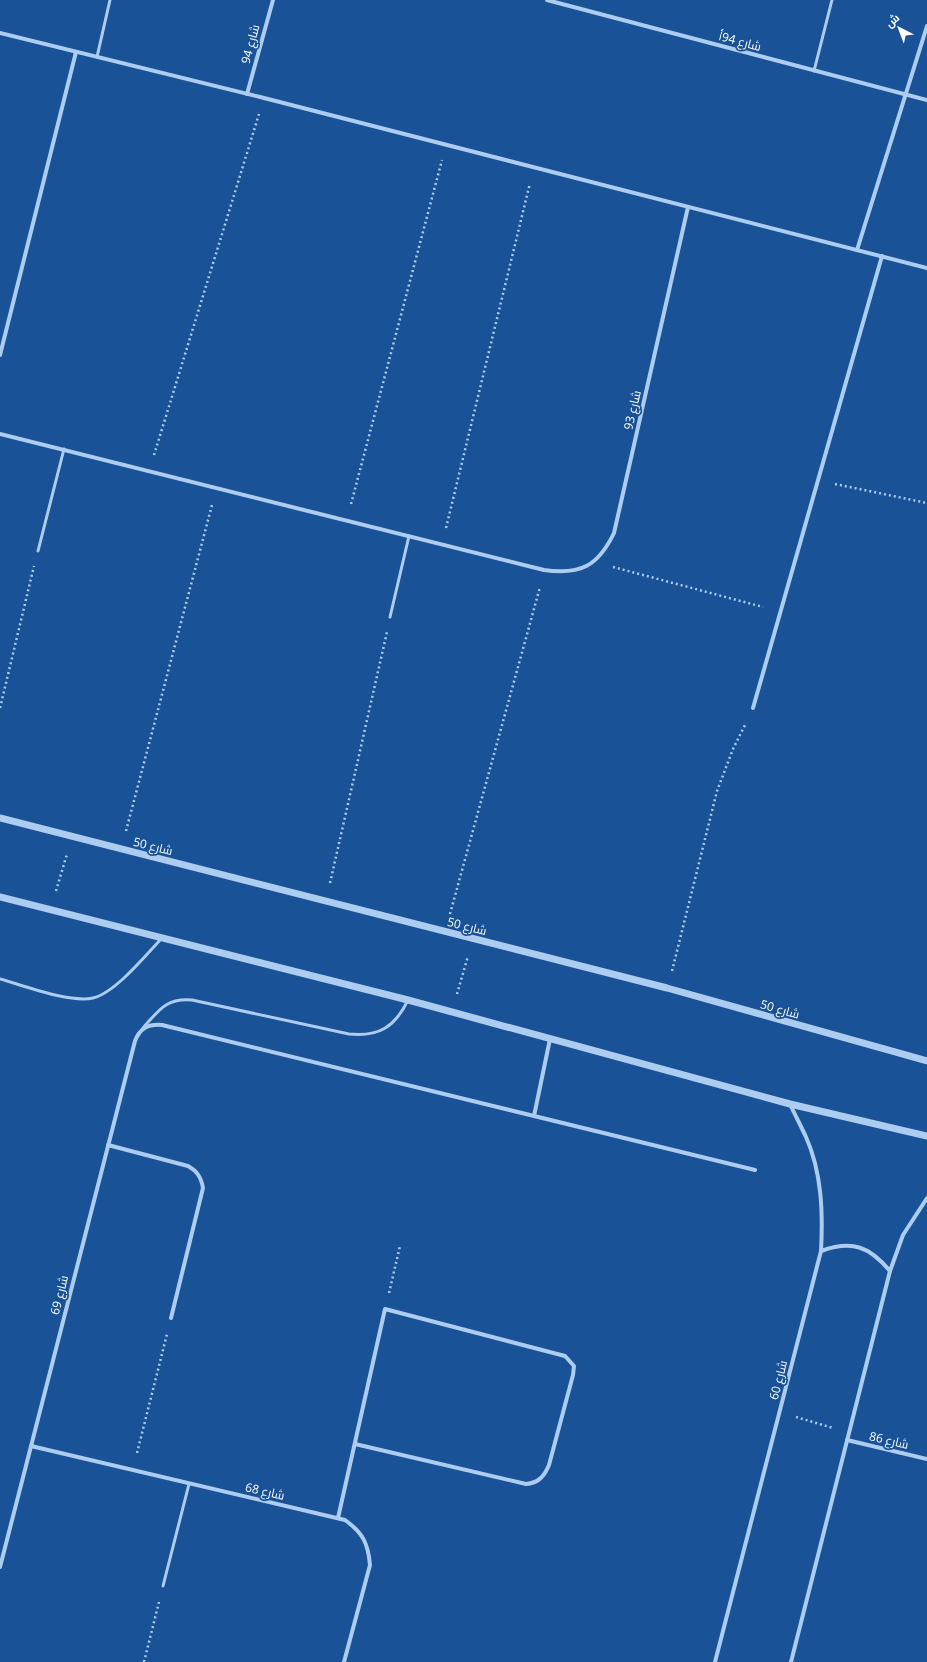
<svg xmlns="http://www.w3.org/2000/svg" width="927" height="1662" font-family="'Open Sans',Cairo,sans-serif">
  <rect width="100%" height="100%" fill="#195296"/>
  <g fill="none" stroke-linecap="round" stroke-linejoin="round">
    <g stroke="#acccf0" stroke-width="2.5" stroke-dasharray="2 3" stroke-linecap="butt">
      <polyline points="154,455 259,114"/>
      <polyline points="835,484 927,503"/>
      <polyline points="351,504 442,160"/>
      <polyline points="446,528 530,183"/>
      <polyline points="613,567 763,607"/>
      <polyline points="0,708 34,566"/>
      <polyline points="126,831 212,505"/>
      <polyline points="330,883 387,632"/>
      <polyline points="56,891 67,854"/>
      <polyline points="450,914 540,587"/>
      <polyline points="672,971 717,791 733,749 746,723"/>
      <polyline points="457,994 468,956"/>
      <polyline points="389,1293 400,1246"/>
      <polyline points="796,1417 833,1428"/>
      <polyline points="137,1453 167,1334"/>
      <polyline points="144,1662 159,1602"/>
    </g>
    <g stroke="#acccf0" stroke-width="3">
      <polyline points="97,57 110,0"/>
      <polyline points="814,71 832,0"/>
      <polyline points="38,551 64,449"/>
      <polyline points="390,617 409,536"/>
      <path d="M0,979C25,986 69,1003 93,998C115,993 146,955 162,938"/>
      <path d="M143,1028C159,1010 166,998 192,1000L349,1034C379,1037 395,1027 408,1000"/>
      <polyline points="163,1586 189,1484"/>
    </g>
    <g stroke="#acccf0" stroke-width="4">
      <polyline points="547,0 927,100"/>
      <polyline points="0,33 264,98 927,268"/>
      <polyline points="247,94 273,0"/>
      <polyline points="857,250 927,26"/>
      <polyline points="0,355 76,52"/>
      <path d="M0,434L544,570C581,575 598,566 614,533L688,207"/>
      <polyline points="753,708 882,256"/>
      <polyline points="534,1116 550,1039"/>
      <path d="M108,1145L188,1166C197,1171 201,1177 203,1188L171,1318"/>
      <path d="M821,1251C852,1240 869,1246 890,1271"/>
      <polyline points="847,1440 927,1459"/>
      <path d="M31,1446L345,1520C363,1533 368,1543 370,1565L344,1662"/>
      <path d="M338,1518L385,1309L565,1356L574,1366L573,1375L549,1465C544,1477 538,1483 526,1484L355,1444"/>
      <path d="M0,1567L135,1041C140,1028 148,1024 162,1025L755,1170"/>
      <path d="M715,1662L821,1251C823,1213 822,1173 806,1137C801,1126 795,1115 790,1104"/>
      <polyline points="791,1662 890,1271 903,1235 927,1198"/>
    </g>
    <g stroke="#acccf0" stroke-width="7">
      <polyline points="0,818 667,988 927,1061"/>
      <polyline points="0,897 408,1000 790,1104 927,1136"/>
    </g>
  </g>
  <g text-anchor="middle" dominant-baseline="central" stroke-width="3.5" stroke-linejoin="round" paint-order="stroke">
    <g font-size="12" fill="#fff" stroke="#195296">
      <text transform="translate(740 41) rotate(15)">شارع 94أ</text>
      <text transform="translate(250 44) rotate(-75)">شارع 94</text>
      <text transform="translate(632 410) rotate(-77)">شارع 93</text>
      <text transform="translate(153 846) rotate(14)">شارع 50</text>
      <text transform="translate(467 926) rotate(14)">شارع 50</text>
      <text transform="translate(780 1009) rotate(16)">شارع 50</text>
      <text transform="translate(59 1295) rotate(-76)">شارع 69</text>
      <text transform="translate(778 1380) rotate(-76)">شارع 60</text>
      <text transform="translate(889 1440) rotate(13)">شارع 86</text>
      <text transform="translate(265 1491) rotate(13)">شارع 68</text>
    </g>
  </g>
  <g transform="translate(899 28) rotate(318)" stroke="#195296" stroke-width="3" paint-order="stroke">
  <path d="M0-3L7 15L0 10L-7 15Z" fill="#ffffff"/>
  <text y="-6" font-size="11" font-weight="bold" text-anchor="middle" fill="#ffffff">ش</text>
  </g>
</svg>
